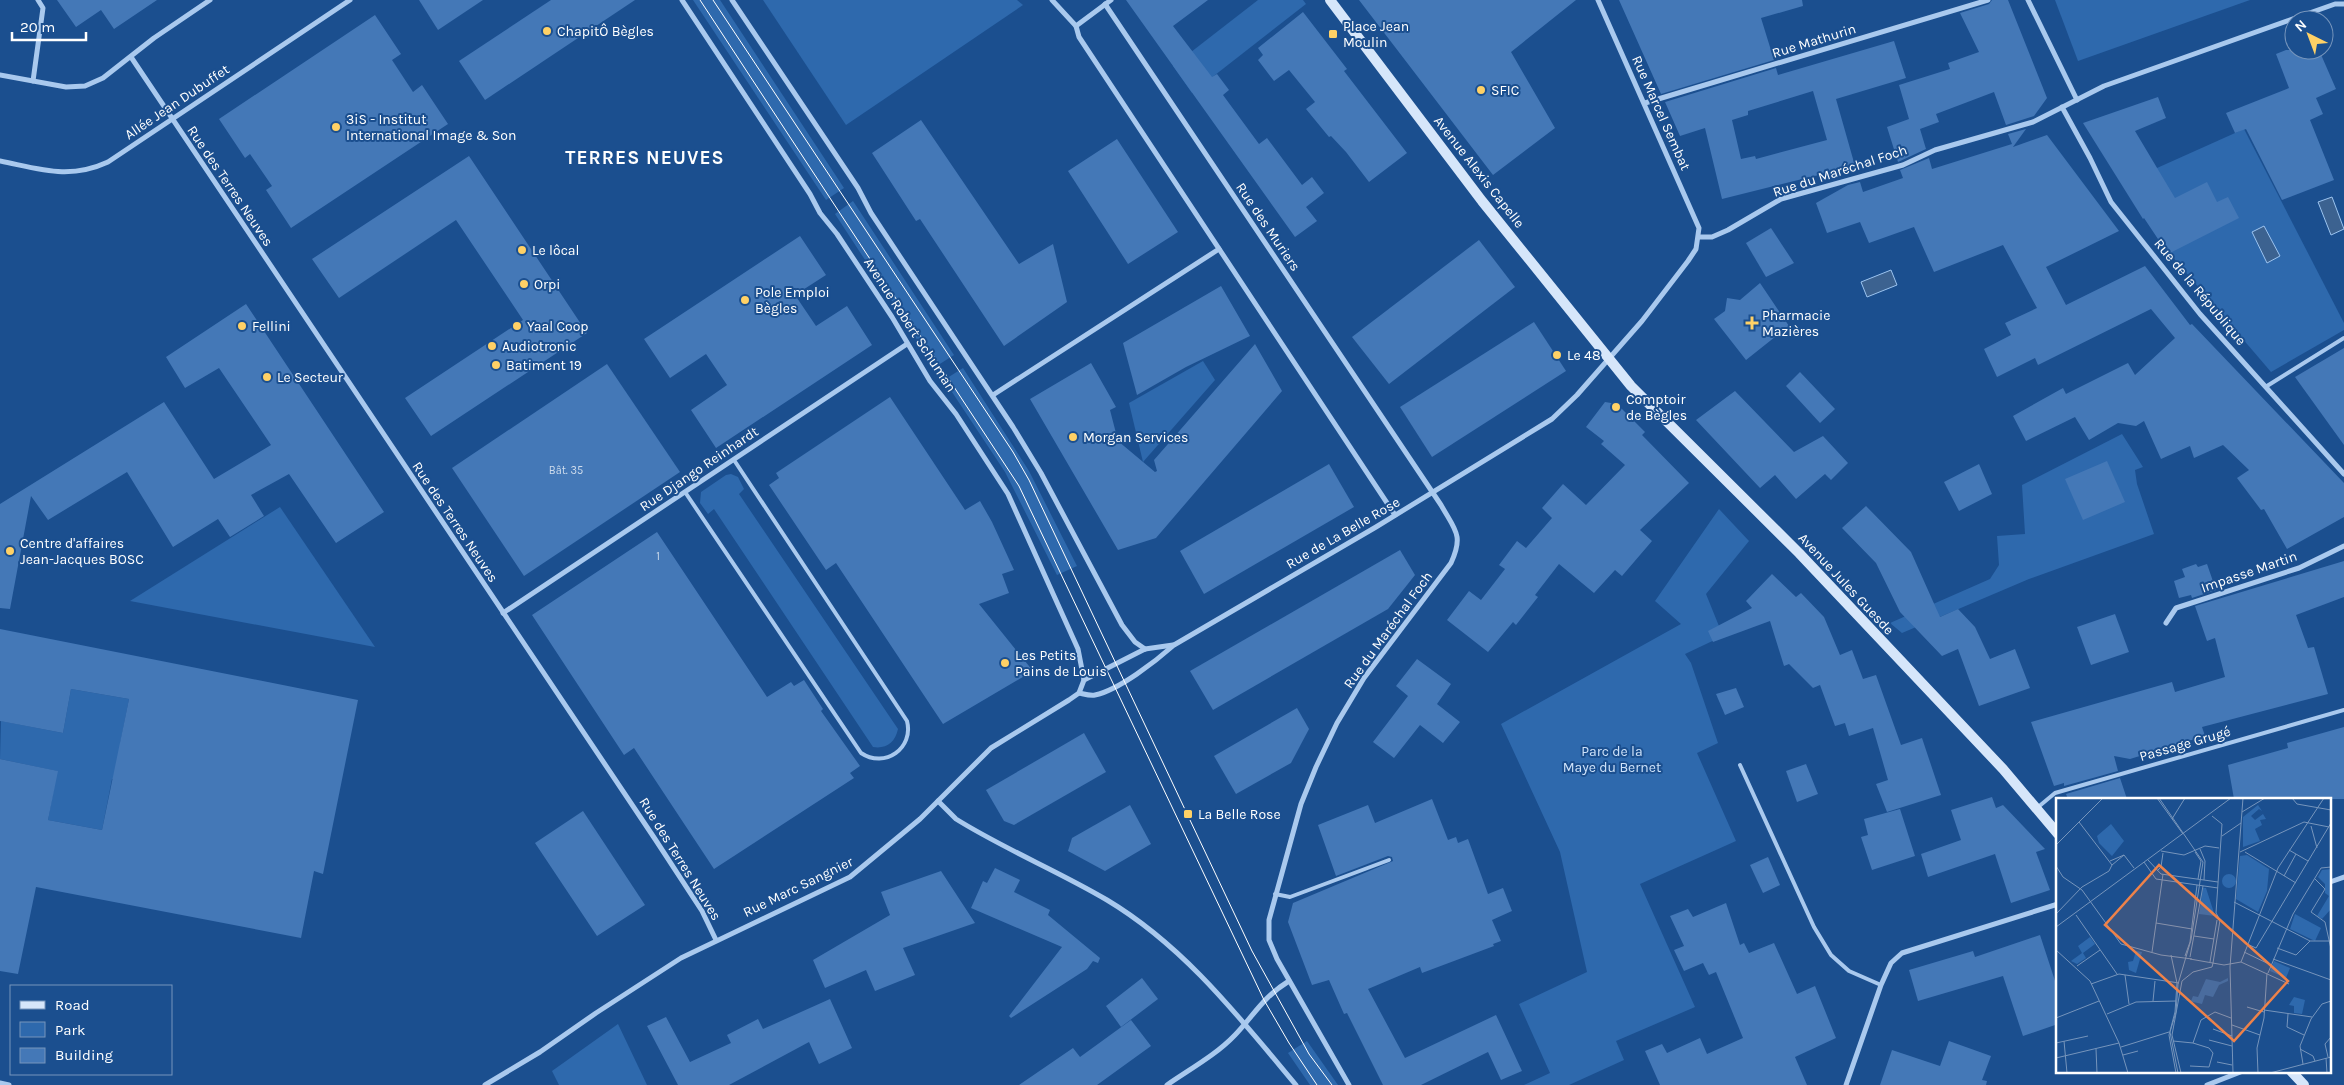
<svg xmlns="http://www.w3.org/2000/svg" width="2344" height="1085" font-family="Karla,sans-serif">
  <rect width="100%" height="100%" fill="#1b4f8f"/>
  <g fill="#2e69ad">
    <polygon points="693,0 720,0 844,188 826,200"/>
    <polygon points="763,0 1017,0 1023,5 846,125"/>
    <polygon points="1258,0 1303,0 1306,4 1192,93 1173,66"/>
    <polygon points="2055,0 2250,0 2078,61"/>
    <polygon points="2244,129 2344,323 2344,330 2271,372 2171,255 2155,234 2157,168"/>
    <polygon points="853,201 954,355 935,367 835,214"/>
    <polygon points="1203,361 1215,380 1143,462 1129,403"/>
    <polygon points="963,368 1029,471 1077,566 1057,575 1005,472 944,380"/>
    <polygon points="2122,434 2143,467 2135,470 2137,484 2154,534 2029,579 1902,633 1890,623 1990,579 1999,565 1997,536 2025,534 2022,485"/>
    <path d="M731,474L738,477L744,489L739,494L898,729C895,743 886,749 873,747L714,509L708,514L700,503L701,492L726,475Z"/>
    <polygon points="280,507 375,647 130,601"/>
    <polygon points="1719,509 1749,541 1706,594 1723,636 1685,654 1691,663 1718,743 1697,753 1736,841 1640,884 1695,1007 1616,1041 1624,1060 1569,1085 1524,1085 1550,1073 1519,1004 1587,972 1560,852 1501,724 1681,624 1655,601"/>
    <polygon points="71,689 129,699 120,744 266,811 112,779 102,830 48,820 57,771 0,759 1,721 63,733"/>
    <polygon points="618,1024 647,1085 559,1085 552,1071"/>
    <polygon points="1307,1041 1338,1085 1310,1085 1288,1053"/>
  </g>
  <g fill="#3c6290" stroke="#9cc4f0">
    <polygon points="2332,197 2344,229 2331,235 2318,202"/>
    <polygon points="2264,226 2280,256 2267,263 2252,232"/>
    <polygon points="1891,270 1897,285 1867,297 1861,282"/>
  </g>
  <g fill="#4478b7" fill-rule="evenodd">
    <polygon points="57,0 157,0 114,29 101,10 76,27"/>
    <polygon points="419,0 483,0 438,30"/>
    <polygon points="551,0 635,0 485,100 459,61"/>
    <polygon points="1126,0 1208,0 1173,26 1212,77 1217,74 1229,90 1223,95 1259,144 1267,138 1302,185 1312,177 1324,193 1306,207 1317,221 1295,237"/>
    <polygon points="1359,0 1576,0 1511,52 1555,128 1493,175"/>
    <polygon points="1619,0 1802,0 1803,6 1761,18 1774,60 1661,94"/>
    <polygon points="1992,0 2008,0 2047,98 2034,116 2006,125 1994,92 1936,114 1939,122 1920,129 1926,149 1898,162 1887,127 1909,119 1899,85 1950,69 1948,63 1979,52 1960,13 1989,4"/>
    <polygon points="1303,12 1347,69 1344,71 1407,153 1369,182 1346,152 1331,136 1329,137 1306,109 1315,102 1289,70 1274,81 1258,60 1263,55 1258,48"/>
    <polygon points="375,15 401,54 392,60 413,92 422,85 448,124 291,228 266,190 272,186 250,154 245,158 219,119"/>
    <path d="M1894,41L1906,78L1836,99L1855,166L1722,199L1705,128L1680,136L1665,102L1776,68L1778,75ZM1813,91L1827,140L1756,159L1755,156L1741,159L1732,120L1748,115V111Z"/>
    <polygon points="2286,50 2319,50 2336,89 2316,98 2323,114 2310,120 2334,180 2282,200 2246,129 2235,133 2226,113 2289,88 2276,54"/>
    <polygon points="2158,97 2166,118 2135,131 2175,198 2207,182 2217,202 2228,197 2239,218 2168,254 2144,218 2143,219 2083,123"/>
    <polygon points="921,120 1019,264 1053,244 1067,302 1004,346 920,219 916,221 872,153"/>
    <polygon points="2026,129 2013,147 2047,135 2119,231 2046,267 2066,305 2145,266 2190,325 2192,324 2344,483 2344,517 2287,549 2264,509 2261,510 2237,478 2249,470 2223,445 2194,458 2190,446 2161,459 2144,421 2136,426 2118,423 2089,440 2075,417 2026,441 2013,416 2063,388 2066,394 2128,363 2135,375 2175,338 2151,309 2038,365 2035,358 1997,377 1984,349 2011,335 2005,323 2037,308 2003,245 1934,272 1914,227 1869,243 1860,222 1827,233 1816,203 1848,185 1860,182 1863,192 1903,178 1900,170 1929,158 1932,169 2012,144 2008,134"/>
    <polygon points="1117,139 1178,232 1128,264 1068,171"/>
    <polygon points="469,156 587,333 431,436 405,398 523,320 456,220 339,298 312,259"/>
    <polygon points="1771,228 1794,263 1766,277 1746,243"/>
    <polygon points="800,236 826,275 795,295 816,326 847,306 872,345 716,448 691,410 727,385 706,354 670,378 644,339"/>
    <polygon points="1479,240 1515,287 1389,384 1352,337"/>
    <polygon points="1760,283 1789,326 1746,360 1714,319 1725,311 1727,298 1740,300"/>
    <polygon points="1221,286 1250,336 1186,367 1137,395 1123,343"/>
    <polygon points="246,304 384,512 336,543 289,474 251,495 264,516 230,537 218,519 173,547 127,472 48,520 31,496 10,609 0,608 0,504 164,402 214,479 271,445 219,368 185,388 166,357"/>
    <polygon points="1534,322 1566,371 1432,457 1400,407"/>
    <polygon points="1255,344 1282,391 1156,538 1118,550 1030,399 1091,363 1116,407 1110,410 1118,441 1155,472 1157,471 1154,460"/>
    <polygon points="2344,348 2344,445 2295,377"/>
    <polygon points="607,364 680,472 524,576 452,468"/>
    <polygon points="1800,372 1835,409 1820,423 1786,386"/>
    <polygon points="1735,391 1794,452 1823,436 1848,463 1831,480 1825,474 1796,499 1775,475 1760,488 1696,420"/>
    <polygon points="890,397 965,510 980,501 992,522 1014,570 1002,574 1009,593 979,604 1033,671 943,724 836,563 826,570 769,485 779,478 776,473"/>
    <polygon points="1605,402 1617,404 1645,432 1642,435 1689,483 1640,530 1652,541 1622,576 1615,570 1594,593 1559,564 1535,595 1538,597 1516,625 1513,622 1488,652 1447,620 1469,591 1481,600 1505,569 1499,565 1517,541 1526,548 1552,518 1542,508 1563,484 1586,505 1625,465 1601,444 1604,441 1586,427"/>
    <polygon points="2107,461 2125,502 2083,520 2065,479"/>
    <polygon points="1329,464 1354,507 1204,594 1180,551"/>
    <polygon points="1979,464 1992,494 1959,511 1944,482"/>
    <polygon points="1866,506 1911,552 1940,617 1958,609 1975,627 1990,659 2015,649 2030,688 1979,706 1958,649 1942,656 1900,612 1876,563 1842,528"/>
    <polygon points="657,532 767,697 791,682 794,686 804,680 823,709 821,711 860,766 850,773 854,778 714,869 634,748 624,755 532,615"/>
    <polygon points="1400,550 1415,575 1388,609 1213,710 1190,671"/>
    <polygon points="2344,561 2344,597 2296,615 2308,648 2314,647 2328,694 2202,727 2205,736 2130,759 2114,756 2118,771 2064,786 2064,783 2054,786 2031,722 2172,682 2175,692 2225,677 2215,638 2207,641 2195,606"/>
    <polygon points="2196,564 2198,567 2207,564 2216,590 2192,598 2191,595 2179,598 2174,581 2185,577 2182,569"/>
    <polygon points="1772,574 1796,597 1801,593 1824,617 1840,655 1852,650 1863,679 1876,675 1901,745 1922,738 1941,795 1887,812 1876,784 1888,780 1873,728 1849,736 1845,723 1835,726 1820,685 1813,688 1789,664 1784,666 1770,621 1713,642 1708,631 1752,608 1746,601"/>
    <polygon points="2115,614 2129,652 2091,665 2077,627"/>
    <polygon points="0,629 358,700 323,874 314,871 301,938 36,887 18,974 0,971 0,759 58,771 48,820 102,830 129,699 71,689 63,733 0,721"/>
    <polygon points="1417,659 1451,684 1437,704 1460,722 1443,743 1420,725 1394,758 1373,742 1408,696 1396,686"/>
    <polygon points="1736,688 1744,707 1725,715 1716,694"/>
    <polygon points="1297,708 1309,729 1291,763 1236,794 1214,756"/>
    <polygon points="2344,727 2344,799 2234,799 2228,765 2288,748 2287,743"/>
    <polygon points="1084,733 1106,772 1014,825 1004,821 986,790"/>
    <polygon points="1806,764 1818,794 1797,802 1786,771"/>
    <polygon points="2120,778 2127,799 2068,799 2066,794"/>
    <polygon points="1992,797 1996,808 2003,805 2045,849 2036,852 2050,890 2011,903 1995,854 1928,877 1921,854 1961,840 1951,810"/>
    <polygon points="1432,799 1448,840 1456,837 1458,843 1468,839 1488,894 1503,888 1512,911 1492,920 1501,941 1493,944 1494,946 1422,973 1420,967 1368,989 1405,1058 1496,1015 1522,1071 1501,1080 1488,1052 1421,1085 1383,1085 1347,1013 1344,1014 1329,980 1312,985 1288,922 1293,903 1393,861 1392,857 1388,856 1336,876 1318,825 1368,805 1375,823"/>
    <polygon points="1130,805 1151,844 1105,871 1068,851 1072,838"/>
    <polygon points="1900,809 1915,856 1872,870 1861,837 1868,835 1864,819"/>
    <polygon points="583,811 645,905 597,936 535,843"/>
    <polygon points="1768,857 1780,885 1763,893 1750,865"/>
    <polygon points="995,868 1020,880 1014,892 1050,910 1048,915 1100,958 1098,963 1093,961 1087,969 1011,1018 1009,1016 1062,947 971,908 983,881 987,883"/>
    <polygon points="941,871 975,923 903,948 915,975 875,991 866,970 825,988 813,960 890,915 881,892"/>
    <polygon points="1726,903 1740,945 1744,943 1749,953 1774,943 1797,994 1815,986 1836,1038 1795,1057 1807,1085 1660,1085 1645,1051 1662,1044 1667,1053 1700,1038 1707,1054 1743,1038 1716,972 1709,975 1703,963 1684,971 1674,950 1684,946 1670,916 1688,909 1693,917"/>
    <polygon points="2040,935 2058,990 2058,1024 2023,1036 2003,976 1918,1001 1909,970 1973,951 1975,957"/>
    <polygon points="1142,978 1158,999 1121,1027 1106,1006"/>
    <polygon points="830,999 852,1048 819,1064 809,1042 729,1085 678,1085 647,1026 666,1017 690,1062 731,1043 727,1035 758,1019 763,1029"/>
    <polygon points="1131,1020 1151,1046 1097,1085 1019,1085 1073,1048 1080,1057"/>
    <polygon points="1949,1041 1991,1056 1982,1080 1987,1081 1986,1085 1880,1085 1892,1050 1940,1066"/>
  </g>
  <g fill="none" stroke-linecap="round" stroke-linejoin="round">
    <g stroke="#a9c9ee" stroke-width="4">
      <polyline points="2267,386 2344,338"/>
      <path d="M685,492L861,753C885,769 914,748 907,721L734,460"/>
      <polyline points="1740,765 1814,927 1831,955 1849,971 1881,985"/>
      <polyline points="2037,808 2055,793 2344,710"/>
      <polyline points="1275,894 1290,897 1389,860"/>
    </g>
    <g stroke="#a9c9ee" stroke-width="5">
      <polyline points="682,0 810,194 820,213 837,234 892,317 930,381 956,414 1008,494 1078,649 1084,680"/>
      <polyline points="732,0 858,188 871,213 1013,427 1041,473 1122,625 1135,642 1145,649"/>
      <polyline points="1052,0 1076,26 1111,0"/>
      <polyline points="2028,0 2077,100"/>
      <path d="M1105,4L1441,505C1455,530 1464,535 1451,563L1364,678L1337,723L1316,767L1301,804L1269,920V940L1277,959L1349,1085"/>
      <polyline points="1076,26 1079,37 1395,515"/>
      <polyline points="131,57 655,839 702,911 716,940"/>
      <polyline points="0,75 66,87 85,86 103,78 154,38 210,0"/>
      <polyline points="33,81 43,8 38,0"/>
      <polyline points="1645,103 1988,0"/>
      <polyline points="2062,107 2090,158 2111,202 2200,314 2344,474"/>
      <path d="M0,161C40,169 69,180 108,162L350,0"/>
      <polyline points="1699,237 1712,237 1728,230 1781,199 1903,165 1935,150 2033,122 2104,86 2335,4 2344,4"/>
      <polyline points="993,395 1219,249"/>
      <polyline points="503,613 907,344"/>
      <polyline points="2166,623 2176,608 2299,568 2344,546"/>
      <path d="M1079,693C1084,694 1090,696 1095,695C1119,690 1156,661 1174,645L1376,527L1552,419L1577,395L1642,321L1688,261L1696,249L1699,228L1598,0"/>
      <path d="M938,801L956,819C1004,849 1058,871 1107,900C1184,946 1239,1017 1296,1085"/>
      <polyline points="2330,882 2344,877"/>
      <polyline points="0,1083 9,1085"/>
      <polyline points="485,1085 540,1052 596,1013 681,958 850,877 920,819 991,748 1069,700 1079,693 1084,680 1145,649 1173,645"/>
      <path d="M1167,1085C1190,1069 1216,1055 1235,1035C1255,1014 1263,997 1289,981"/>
      <polyline points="1846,1085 1881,985 1891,963 1902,953 2058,904"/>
      <polyline points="2207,1085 2243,1071"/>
    </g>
    <g stroke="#d6e6fa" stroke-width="10">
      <polyline points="1330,0 1482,201 1631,386 1799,553 2003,769 2058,834"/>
      <polyline points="2291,1071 2304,1085"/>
    </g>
    <g stroke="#fff" stroke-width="1">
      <polyline points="700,0 1019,486 1264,1000 1289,1043 1317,1085"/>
      <polyline points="713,0 1013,452 1029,480 1252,951 1309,1054 1332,1085"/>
    </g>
  </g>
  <g fill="#ffd166" stroke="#1b4f8f" stroke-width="2">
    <circle cx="547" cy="31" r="5"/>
    <rect x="1328" y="29" width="10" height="10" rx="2.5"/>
    <circle cx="1481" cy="90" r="5"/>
    <circle cx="336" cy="127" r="5"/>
    <circle cx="522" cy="250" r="5"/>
    <circle cx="524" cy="284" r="5"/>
    <circle cx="745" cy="300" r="5"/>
    <path d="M1749.5 315.5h5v5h5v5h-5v5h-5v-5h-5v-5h5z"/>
    <circle cx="242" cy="326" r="5"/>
    <circle cx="517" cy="326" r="5"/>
    <circle cx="492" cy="346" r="5"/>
    <circle cx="1557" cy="355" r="5"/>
    <circle cx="496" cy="365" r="5"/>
    <circle cx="267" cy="377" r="5"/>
    <circle cx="1616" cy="407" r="5"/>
    <circle cx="1073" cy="437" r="5"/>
    <circle cx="10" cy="551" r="5"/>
    <circle cx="1005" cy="663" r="5"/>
    <rect x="1183" y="809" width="10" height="10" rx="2.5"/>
  </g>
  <g text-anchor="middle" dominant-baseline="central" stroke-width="4" stroke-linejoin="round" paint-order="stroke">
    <g font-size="11" fill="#d0dded">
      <text x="566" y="470">Bât. 35</text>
      <text x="658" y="556">1</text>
    </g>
    <g font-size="14" fill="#fff" stroke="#1b4f8f" text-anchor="start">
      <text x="1343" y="26">Place Jean<tspan x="1343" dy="16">Moulin</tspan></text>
      <text x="557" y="31">ChapitÔ Bègles</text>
      <text x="1491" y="90">SFIC</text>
      <text x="346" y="119">3iS - Institut<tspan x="346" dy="16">International Image &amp; Son</tspan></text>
      <text x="532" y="250">Le lôcal</text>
      <text x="534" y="284">Orpi</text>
      <text x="755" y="292">Pole Emploi<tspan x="755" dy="16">Bègles</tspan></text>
      <text x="1762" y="315">Pharmacie<tspan x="1762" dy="16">Mazières</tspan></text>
      <text x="252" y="326">Fellini</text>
      <text x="527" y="326">Yaal Coop</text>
      <text x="502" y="346">Audiotronic</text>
      <text x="1567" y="355">Le 48</text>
      <text x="506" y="365">Batiment 19</text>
      <text x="277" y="377">Le Secteur</text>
      <text x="1626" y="399">Comptoir<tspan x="1626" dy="16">de Bègles</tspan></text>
      <text x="1083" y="437">Morgan Services</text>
      <text x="20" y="543">Centre d'affaires<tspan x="20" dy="16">Jean-Jacques BOSC</tspan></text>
      <text x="1015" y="655">Les Petits<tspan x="1015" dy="16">Pains de Louis</tspan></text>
      <text x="1198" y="814">La Belle Rose</text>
    </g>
    <g font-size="14" fill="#fff" stroke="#1b4f8f">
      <text transform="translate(1814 41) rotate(-17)">Rue Mathurin</text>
      <text transform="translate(177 102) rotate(-34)">Allée Jean Dubuffet</text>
      <text transform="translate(1661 113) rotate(66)">Rue Marcel Sembat</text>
      <text transform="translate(1840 171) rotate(-18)">Rue du Maréchal Foch</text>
      <text transform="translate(1479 172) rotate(52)">Avenue Alexis Capelle</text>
      <text transform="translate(230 186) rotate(56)">Rue des Terres Neuves</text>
      <text transform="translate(1268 227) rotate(56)">Rue des Muriers</text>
      <text transform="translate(2200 292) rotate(50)">Rue de la République</text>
      <text transform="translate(910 325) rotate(57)">Avenue Robert Schuman</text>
      <text transform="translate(699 469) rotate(-34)">Rue Django Reinhardt</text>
      <text transform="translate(455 522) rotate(56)">Rue des Terres Neuves</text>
      <text transform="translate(1343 533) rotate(-30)">Rue de La Belle Rose</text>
      <text transform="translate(2249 572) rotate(-19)">Impasse Martin</text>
      <text transform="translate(1846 584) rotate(47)">Avenue Jules Guesde</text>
      <text transform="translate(1388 630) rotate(-54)">Rue du Maréchal Foch</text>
      <text transform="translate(2185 744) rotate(-16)">Passage Grugé</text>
      <text transform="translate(680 859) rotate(58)">Rue des Terres Neuves</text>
      <text transform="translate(798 887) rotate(-26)">Rue Marc Sangnier</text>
    </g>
    <g font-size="14" fill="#cfe3fa" stroke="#1b4f8f">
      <text x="1612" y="751">Parc de la<tspan x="1612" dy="16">Maye du Bernet</tspan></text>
    </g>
    <g font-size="19" font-weight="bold" letter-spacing="1" fill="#fff" stroke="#1b4f8f">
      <text x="645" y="158">TERRES NEUVES</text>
    </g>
  </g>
  <g transform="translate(2056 798)">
    <rect width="275" height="275" fill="#1b4f8f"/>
    <path d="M202,7L206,13L203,11L195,18L199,22L207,16L210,21L204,22L206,27L199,31L204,43L187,49V19ZM55,26L68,43L56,58L43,45L41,38ZM191,57L213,71L211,93L202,114L180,101L184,58ZM275,71V111L266,121L261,118L273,98L269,95V86L262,79L266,72ZM166 83a7 7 0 1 1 14 0a7 7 0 1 1-14 0ZM147,90H150L159,118L143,116ZM239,116L265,130L259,143L234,131ZM34,139L39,146L27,155L30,160L21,166L15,163L26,155L22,148ZM80,153L86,154L80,175L73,172L72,164L77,163ZM218,163L234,170L230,180L214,173ZM172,180V183L163,187L157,199L149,197L146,206L124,201L135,203L137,198L142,199L150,181L164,184ZM238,199L249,202L246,216L238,215V208L233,207Z" fill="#2e69ad"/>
    <path fill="none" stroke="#7695bc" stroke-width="1" d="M101,0L127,36M103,0L147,64L135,142L122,186L120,214L114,234L122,275M236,0L241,6L275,12M186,14L209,0M156,18L166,26L160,115L164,122L157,165M116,21L129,0M23,24L56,67M255,28L261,50M166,38L185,25M0,47L47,0M144,51L149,63L148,82M233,52L252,63M105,53L128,57L149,48L163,50M139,54L145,63L142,81M184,54L248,24L273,29M189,54L240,85M68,57L78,70M92,62L105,76L162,84M54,63L68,57M88,64L100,81L162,90M56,67L68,57M0,68L7,79L26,92L65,146L105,157L136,161M101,73L105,69L107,55M228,78L240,56M259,81L269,91L255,114L269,124L275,151M178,104L254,143H275M0,116L26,89L53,73L56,67M20,117L61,176M100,125L136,131M0,129L175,0M138,138L158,141M191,146L200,150L275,25M221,150L240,157L254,143M0,152L34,183L63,245L72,275M96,154L107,76M188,154L215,167M115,157L121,185L119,214L113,237L120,275M129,158L134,144L141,87M134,159L147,88M134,161L168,167L185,164L233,186M217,161L275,182M154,164L161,122M185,164L222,70L268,0M21,168L44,152M212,175L237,116L265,70L275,69M69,177L73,206M35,186L63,176L123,185M97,203L99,183M191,209L208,214M208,212L256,219M51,216L80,204L120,203M232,216L231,229L248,237M0,220L43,203M176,227L204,237M157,231L176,238M153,242L176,248M8,243L11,275M117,243L137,245L145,222L159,214L175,220M0,245L32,238M65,249L113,234M40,251L41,275M244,251L257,258L259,263M67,257L82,253M272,259L269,246L275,239M0,260L63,245M270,260L271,275M161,264L176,267M247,266L244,248L255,221L266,206L275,203M134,268L153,269L157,255L153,250L137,245M35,275H78M125,275L116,237L126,183L137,174L156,169L157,165M177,275L174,169L187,0M202,275L201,250L208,220L211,175M214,275L275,259"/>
    <path fill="#ee8249" fill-opacity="0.15" stroke="#ee8249" stroke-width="2.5" d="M103,67L232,183L178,243L49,127Z"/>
    <rect width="275" height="275" fill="none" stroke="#fff" stroke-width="2.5"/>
  </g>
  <rect x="10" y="985" width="162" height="90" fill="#1b4f8f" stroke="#7695bc"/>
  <rect x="20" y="1001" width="25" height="8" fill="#d6e6fa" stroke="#7695bc"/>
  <text x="55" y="1010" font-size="15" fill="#ffffff">Road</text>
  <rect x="20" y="1022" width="25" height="15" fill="#2e69ad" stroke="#7695bc"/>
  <text x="55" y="1035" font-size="15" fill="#ffffff">Park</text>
  <rect x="20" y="1048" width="25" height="15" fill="#4478b7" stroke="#7695bc"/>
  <text x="55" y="1060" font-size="15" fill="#ffffff">Building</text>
  <g transform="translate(2309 35) rotate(318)"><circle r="24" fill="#1b4f8f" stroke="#7695bc"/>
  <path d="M0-4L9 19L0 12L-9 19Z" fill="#ffd166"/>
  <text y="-8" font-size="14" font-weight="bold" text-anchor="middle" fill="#ffffff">N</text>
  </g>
  <path d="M12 32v8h74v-8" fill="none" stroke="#ffffff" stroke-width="2.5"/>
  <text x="20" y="32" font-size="15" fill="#ffffff" stroke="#1b4f8f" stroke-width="4" paint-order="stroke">20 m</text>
</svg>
